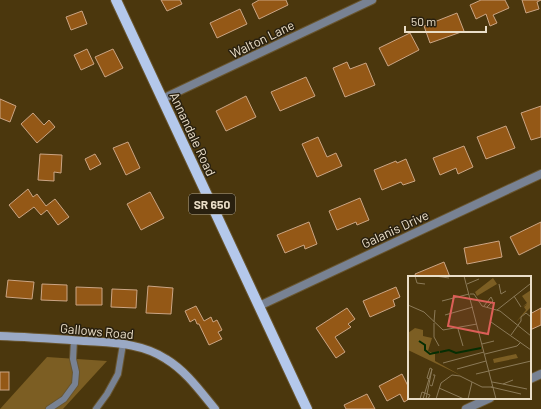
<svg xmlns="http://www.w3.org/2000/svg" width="541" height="409" font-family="Barlow,sans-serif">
  <rect width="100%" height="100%" fill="#4b370d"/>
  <polygon fill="#7c5e23" points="47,357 107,361 63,409 0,409"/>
  <g fill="#945816" stroke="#cba584">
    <polygon points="161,0 180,0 182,4 167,11"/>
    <polygon points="259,0 286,0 288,5 259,19 252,4"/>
    <polygon points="481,0 505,0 509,8 493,15 497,23 490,26 486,14 476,19 470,5"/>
    <polygon points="522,0 541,0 537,2 539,9 526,13"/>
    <polygon points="240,9 247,24 217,38 210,23"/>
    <polygon points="82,11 87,24 71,30 66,17"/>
    <polygon points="457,13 464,31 430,43 424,26"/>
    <polygon points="410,33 419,50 388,66 379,48"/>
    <polygon points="87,49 94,64 81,70 74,55"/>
    <polygon points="113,49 123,68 105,77 95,57"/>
    <polygon points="347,62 350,69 366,63 375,85 345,97 333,68"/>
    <polygon points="306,77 315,96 280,111 271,92"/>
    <polygon points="246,96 256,117 226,131 216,111"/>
    <polygon points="0,99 16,106 10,122 0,118"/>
    <polygon points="541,106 541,137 531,140 521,113"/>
    <polygon points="33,113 44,125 49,120 55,127 37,143 21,124"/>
    <polygon points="506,126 515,148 486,159 477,137"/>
    <polygon points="318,137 327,157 336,153 342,166 317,177 302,144"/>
    <polygon points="128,142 140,168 126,175 113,148"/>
    <polygon points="464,146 473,167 458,174 456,168 440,175 433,158"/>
    <polygon points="40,154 62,155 61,173 54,172 54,181 38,180"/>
    <polygon points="95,154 101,164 90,170 85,159"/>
    <polygon points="406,159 415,181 403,185 401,182 382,190 374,170 396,161 397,163"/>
    <polygon points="28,189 33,197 37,194 46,206 55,199 69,217 58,225 47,210 41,215 34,207 19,218 9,205"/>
    <polygon points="150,192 164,218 141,230 127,204"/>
    <polygon points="360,198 369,220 357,225 356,222 337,230 329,211"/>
    <polygon points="309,222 317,244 305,249 304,245 285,253 277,235"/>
    <polygon points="541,222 541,244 519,255 510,237"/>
    <polygon points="499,241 502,257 467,264 464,248"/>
    <polygon points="444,262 450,277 416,277 415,274"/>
    <polygon points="8,280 34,282 32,299 6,297"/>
    <polygon points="42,284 67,285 67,301 41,300"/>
    <polygon points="148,286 173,288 171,314 146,313"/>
    <polygon points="76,287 102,288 102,305 76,305"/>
    <polygon points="396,287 400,297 393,300 395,306 370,317 363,301"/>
    <polygon points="112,289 137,290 136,308 111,307"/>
    <polygon points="196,306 204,321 211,317 213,322 217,320 222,330 218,332 222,339 209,345 199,324 197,324 195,319 190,322 185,311"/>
    <polygon points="347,308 355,319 348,324 351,327 335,337 345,352 336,358 316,328"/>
    <polygon points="541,308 541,325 530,330 530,314"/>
    <rect x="0" y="372" width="9" height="18"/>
    <polygon points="402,374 409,388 409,398 411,398 404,402 400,394 387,401 379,386"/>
    <polygon points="367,394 375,409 346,409 344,405"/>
  </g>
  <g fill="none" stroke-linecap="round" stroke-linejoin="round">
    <defs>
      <g id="service">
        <polyline points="49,409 64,399 75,384 76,372 73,359 74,340"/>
        <polyline points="96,409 107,394 118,374 123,344"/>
      </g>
      <g id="minor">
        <polyline points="162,99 372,0"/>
        <polyline points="259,306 541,174"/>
        <polyline points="530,379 541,374"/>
        <polyline points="466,409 490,398"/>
      </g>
      <path id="secondary" d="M0,336C29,337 57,339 86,341C114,343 142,343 166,359C186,371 200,391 215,409"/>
      <polyline id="primary" points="116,0 307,409"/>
    </defs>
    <use href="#service" stroke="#68552f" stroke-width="8"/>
    <use href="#minor" stroke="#68552f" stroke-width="10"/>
    <use href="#secondary" stroke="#68552f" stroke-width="10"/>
    <use href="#primary" stroke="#68552f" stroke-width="12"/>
    <use href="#service" stroke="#788293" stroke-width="6"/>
    <use href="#minor" stroke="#788293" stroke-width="8"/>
    <use href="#secondary" stroke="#9aa9c5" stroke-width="8"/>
    <use href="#primary" stroke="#b4c8eb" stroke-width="10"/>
  </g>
  <g text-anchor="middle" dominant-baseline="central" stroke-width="3" stroke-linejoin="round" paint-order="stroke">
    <rect fill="#29200f" stroke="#b0a590" stroke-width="1" x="189" y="194" width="46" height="20" rx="3"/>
    <g font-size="12" font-weight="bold" fill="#eadec8">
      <text x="212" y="204">SR 650</text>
    </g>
    <g font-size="13" fill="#eadec8" stroke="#29200f">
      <text transform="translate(262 39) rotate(-26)">Walton Lane</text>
      <text transform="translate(193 134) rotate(65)">Annandale Road</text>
      <text transform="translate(395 229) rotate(-25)">Galanis Drive</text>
      <text transform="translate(97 331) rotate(5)">Gallows Road</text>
    </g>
  </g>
  <g transform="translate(408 276)">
    <rect width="123" height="123" fill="#4b370d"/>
    <path d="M85,2L89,8L69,20L67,16ZM123,14V31L108,46L118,34L116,31L119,28L114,31L119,27L114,20ZM7,52L15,54V60L24,62L20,75L27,78V85L54,100L0,74V57ZM108,78L110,82L86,87L85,83Z" fill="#7c5e23"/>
    <path fill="none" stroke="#062e03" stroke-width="2" d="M11,65L17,69V74L22,78L31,76M32,76L41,74L48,77L73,72"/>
    <path fill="none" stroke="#8b7a58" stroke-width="1" d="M7,0L9,7L17,8M27,0L41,2M56,0L88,123M59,8L71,3M91,8L93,18L98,15M62,18H66L74,30L92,35L123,60M106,20L113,31M34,25L61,18M0,29L16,36L35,54L69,48M76,30L83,21L85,25L79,31M89,34L122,8M37,39L65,31M26,46L27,34M83,46L123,74M26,47V61L31,70M50,53L55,70M103,59L113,45V41L118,37L123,41M74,68L86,65M77,78L109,70L113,66M35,87L76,76M49,93L78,85M68,98L123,85M21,103L19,102L22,92L24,93M84,106L95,108L105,104M95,108L119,113M22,109L24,110L27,99H25M83,111L113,118M31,112L56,123M12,123L14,116L22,119L20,123M15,123L24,93L18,123M28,123L33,107L44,99L52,100L74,111H85M60,123L64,106"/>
    <path fill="#dc5f58" fill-opacity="0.15" stroke="#dc5f58" stroke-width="2" d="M46,20L86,27L80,58L40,50Z"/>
    <rect width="123" height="123" fill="none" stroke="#eadec8" stroke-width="2"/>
  </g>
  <path d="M405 26v6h81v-6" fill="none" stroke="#eadec8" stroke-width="2"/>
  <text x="411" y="26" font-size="12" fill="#eadec8" stroke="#29200f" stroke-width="3" paint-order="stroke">50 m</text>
</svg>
